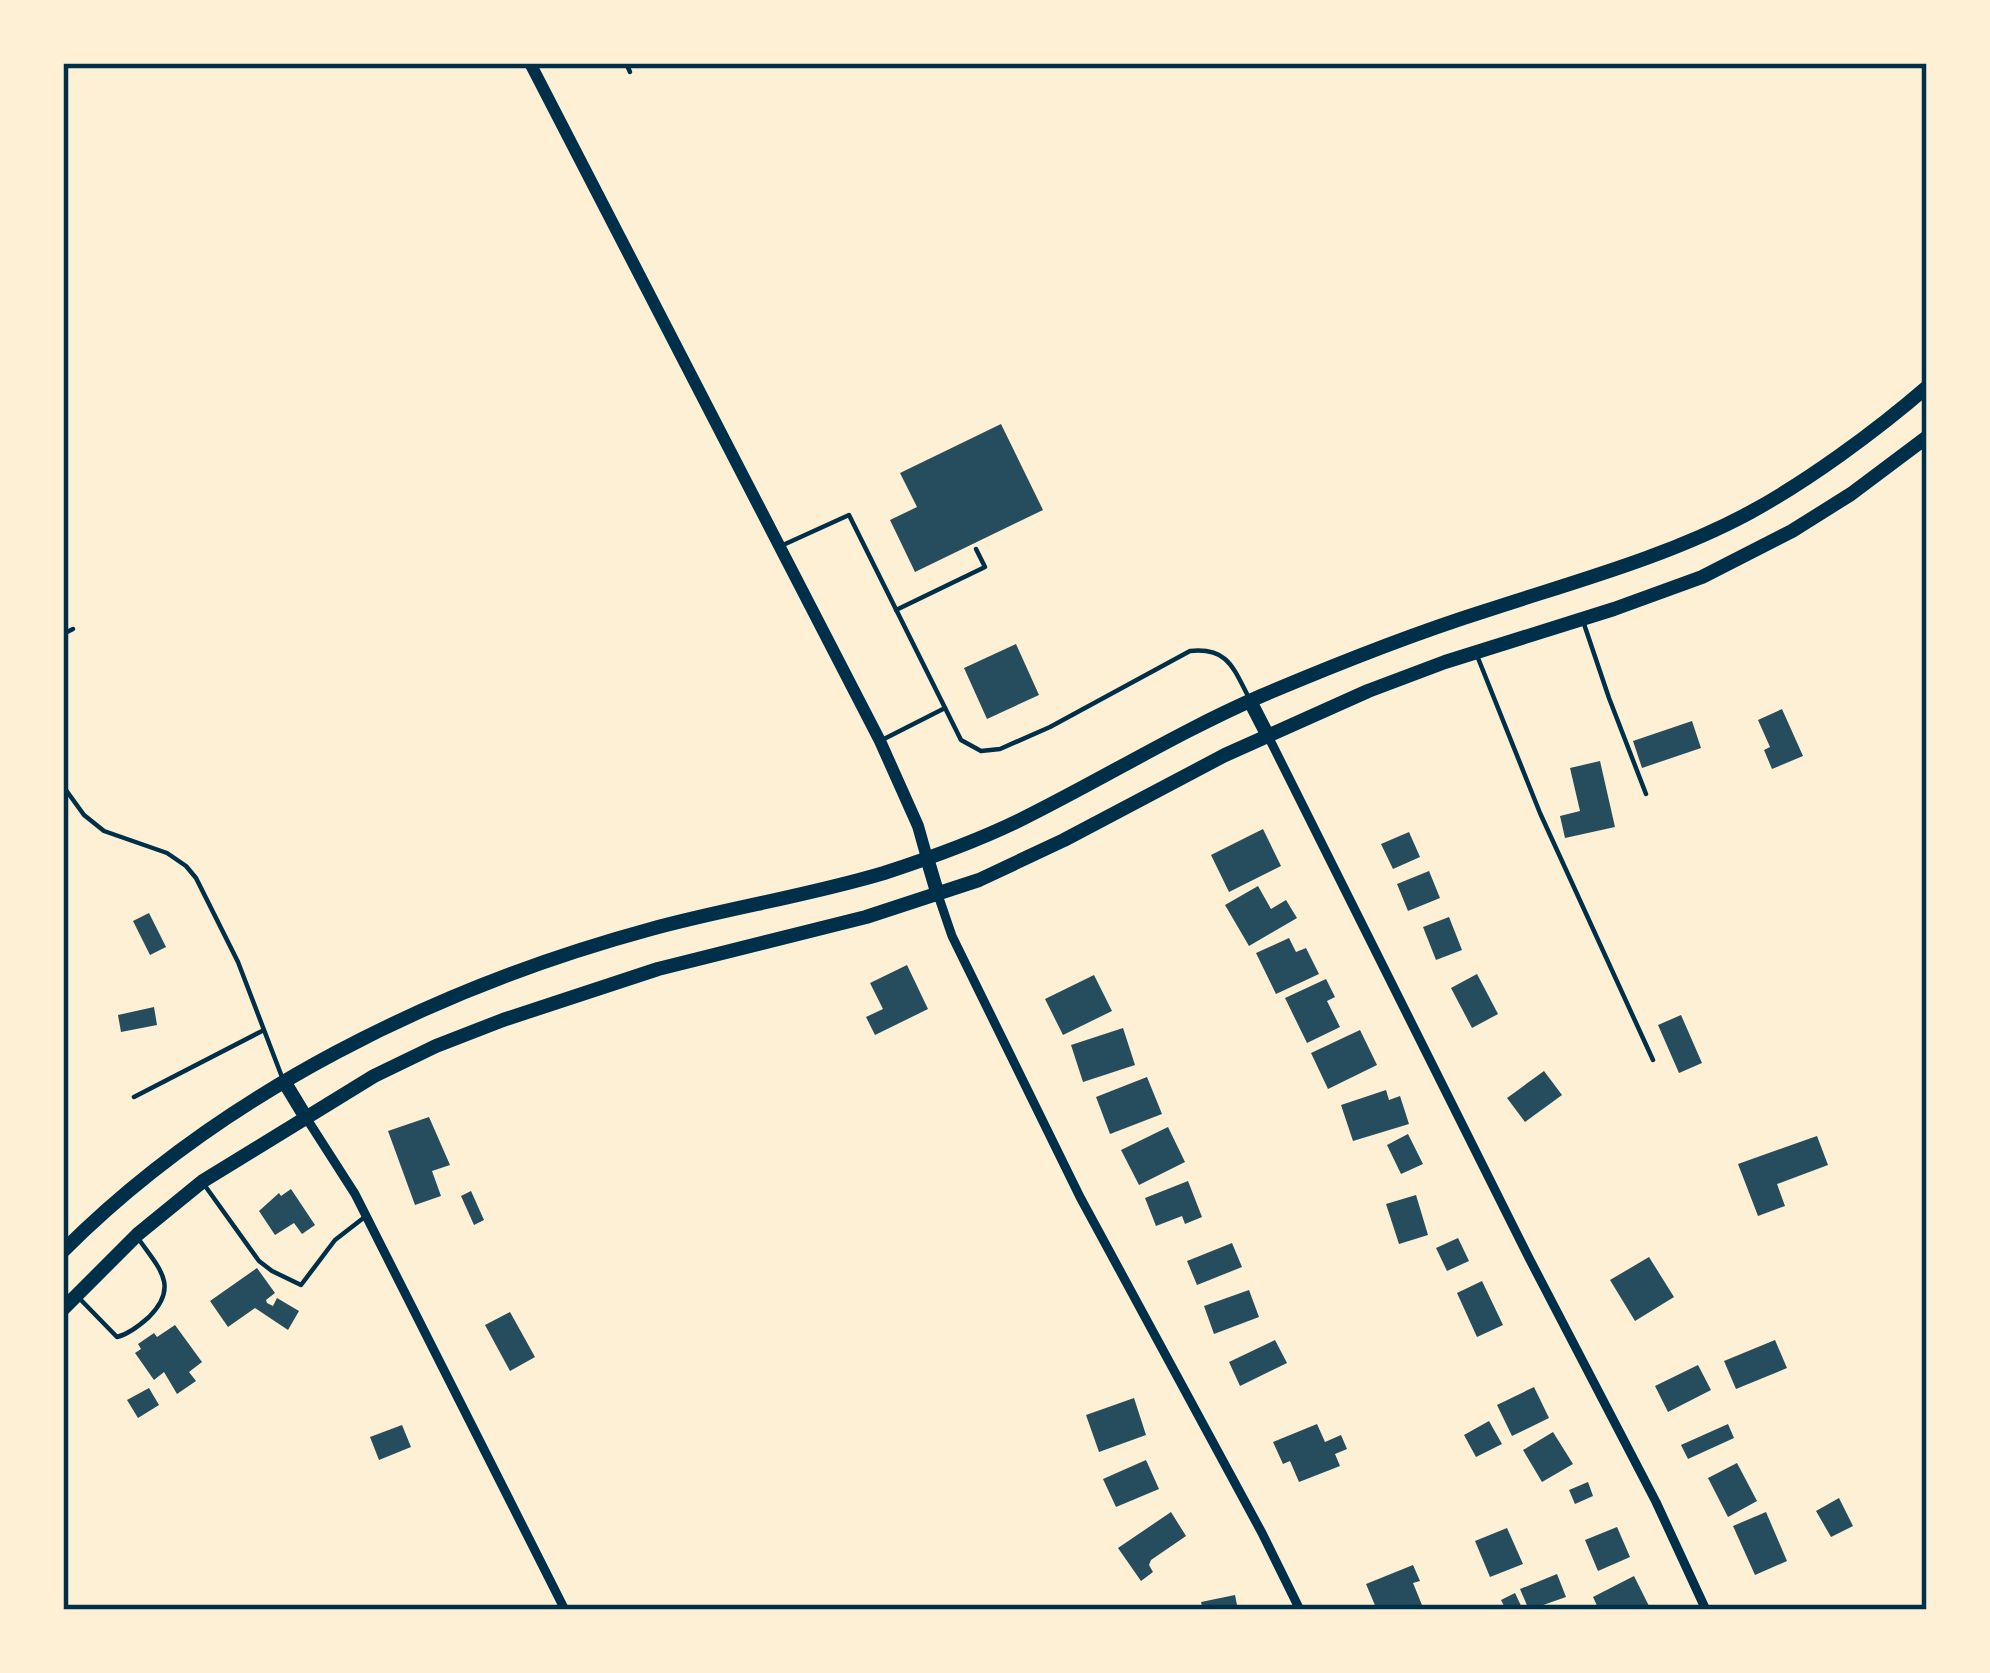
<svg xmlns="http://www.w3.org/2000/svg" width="1990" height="1673" font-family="'Fira Sans',sans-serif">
  <rect width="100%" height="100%" fill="#fdf0d5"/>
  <g fill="#264d5e">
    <polygon points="1001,424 1043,510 915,572 890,520 917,507 900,473"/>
    <polygon points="1016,644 1039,695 987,719 964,668"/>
    <polygon points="1782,709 1803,756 1772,769 1764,750 1770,747 1758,720"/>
    <polygon points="1692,721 1701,748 1642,768 1633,741"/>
    <polygon points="1600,761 1615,827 1565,838 1560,816 1580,811 1570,768"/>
    <polygon points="1263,829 1281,866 1229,892 1211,855"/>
    <polygon points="1409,832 1420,857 1393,869 1381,844"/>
    <polygon points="1429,871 1440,898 1408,911 1397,884"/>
    <polygon points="1258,886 1271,909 1286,900 1297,918 1249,946 1225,905"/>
    <polygon points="149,913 166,947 150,955 133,921"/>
    <polygon points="1449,917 1462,950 1436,960 1423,927"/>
    <polygon points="1289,938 1296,952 1306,948 1319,974 1276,994 1256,953"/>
    <polygon points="907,965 928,1009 875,1035 866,1017 883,1009 870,983"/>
    <polygon points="1477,974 1498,1014 1472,1028 1451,988"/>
    <polygon points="1094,975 1112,1011 1063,1035 1045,999"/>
    <polygon points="1326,979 1335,997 1327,1001 1340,1027 1307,1043 1285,998"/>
    <polygon points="154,1007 157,1025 121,1032 118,1015"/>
    <polygon points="1681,1015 1702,1063 1679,1073 1658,1025"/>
    <polygon points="1123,1028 1135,1065 1083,1082 1071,1045"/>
    <polygon points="1360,1030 1377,1065 1328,1089 1311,1053"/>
    <polygon points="1544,1071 1562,1095 1525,1122 1507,1098"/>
    <polygon points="1147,1077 1162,1114 1110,1134 1096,1097"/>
    <polygon points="1386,1090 1389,1100 1400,1096 1409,1124 1353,1141 1341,1105"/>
    <polygon points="429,1117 450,1165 432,1171 441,1196 415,1205 388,1131"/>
    <polygon points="1168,1127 1185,1162 1139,1185 1121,1150"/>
    <polygon points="1408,1134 1423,1164 1401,1174 1387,1145"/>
    <polygon points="1817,1136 1828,1165 1777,1184 1785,1206 1758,1216 1738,1164"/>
    <polygon points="1188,1181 1202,1217 1185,1224 1182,1216 1156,1226 1145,1198"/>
    <polygon points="291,1189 315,1225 302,1234 294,1223 275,1235 259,1211 279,1193 281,1196"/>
    <polygon points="471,1191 484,1220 474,1225 461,1196"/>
    <polygon points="1416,1195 1428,1235 1399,1244 1386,1204"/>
    <polygon points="1458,1238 1469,1261 1447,1271 1436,1248"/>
    <polygon points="1232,1243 1242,1267 1197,1285 1187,1261"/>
    <polygon points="1649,1257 1674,1297 1635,1321 1610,1280"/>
    <polygon points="257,1268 275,1293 266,1300 267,1303 273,1306 277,1298 299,1311 288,1330 255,1308 228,1327 210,1301"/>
    <polygon points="1482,1281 1503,1325 1477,1337 1457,1293"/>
    <polygon points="1249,1290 1259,1317 1214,1334 1204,1306"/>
    <polygon points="510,1312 535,1357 510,1371 485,1325"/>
    <polygon points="175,1325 202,1362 189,1372 196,1381 177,1394 164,1372 154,1380 135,1353 141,1349 138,1344 154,1333 157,1337"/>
    <polygon points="1275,1340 1287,1363 1240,1386 1229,1362"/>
    <polygon points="1775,1340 1787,1368 1736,1389 1724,1361"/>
    <polygon points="1698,1365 1711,1390 1668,1412 1655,1386"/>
    <polygon points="1534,1387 1549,1418 1512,1436 1497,1405"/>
    <polygon points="149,1388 159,1405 138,1418 127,1400"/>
    <polygon points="1134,1398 1146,1435 1099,1452 1086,1415"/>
    <polygon points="1489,1421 1502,1444 1476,1457 1464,1435"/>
    <polygon points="1317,1424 1325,1442 1341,1435 1347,1449 1335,1454 1340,1466 1299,1482 1290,1461 1283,1464 1273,1442"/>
    <polygon points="1728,1424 1734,1438 1688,1459 1681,1445"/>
    <polygon points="402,1425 411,1447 379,1460 370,1437"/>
    <polygon points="1553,1432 1573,1464 1542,1482 1523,1450"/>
    <polygon points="1146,1460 1159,1489 1116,1507 1103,1479"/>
    <polygon points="1737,1463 1757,1501 1728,1517 1708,1478"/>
    <polygon points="1588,1482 1593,1496 1575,1504 1569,1490"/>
    <polygon points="1839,1498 1853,1526 1831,1537 1816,1511"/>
    <polygon points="1171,1512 1186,1536 1151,1560 1149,1565 1153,1572 1141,1581 1118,1548"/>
    <polygon points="1766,1512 1787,1561 1755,1575 1733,1526"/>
    <polygon points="1617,1527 1630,1557 1598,1571 1585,1540"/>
    <polygon points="1507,1528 1523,1564 1490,1577 1475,1541"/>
    <polygon points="1413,1565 1420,1581 1413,1583 1424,1610 1377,1610 1366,1584"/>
    <polygon points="1557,1574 1566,1597 1529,1610 1520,1589"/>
    <polygon points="1634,1576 1651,1610 1599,1610 1593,1597"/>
    <polygon points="1515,1593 1523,1610 1506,1610 1501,1600"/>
    <polygon points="1235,1595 1238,1610 1203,1610 1201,1602"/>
  </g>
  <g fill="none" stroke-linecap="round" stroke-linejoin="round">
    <g stroke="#003049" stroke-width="4.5">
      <polyline points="626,63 630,72"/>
      <path d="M783,545L849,515L961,740L981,751L1000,749L1050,727L1190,651C1227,647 1233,667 1248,696"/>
      <polyline points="896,610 985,567 976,549"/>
      <polyline points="1584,624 1609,698 1646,794"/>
      <polyline points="63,634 73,629"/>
      <polyline points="1476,653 1540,813 1653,1060"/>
      <polyline points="880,741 945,708"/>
      <polyline points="63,786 84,815 104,831 167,853 186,866 196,878 238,962 282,1077"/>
      <polyline points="134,1097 262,1031"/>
      <polyline points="203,1183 259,1261 272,1271 301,1285 335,1240 366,1216"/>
      <path d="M80,1299L117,1337C129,1334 139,1326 149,1317C179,1287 160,1269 140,1241"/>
    </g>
    <g stroke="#003049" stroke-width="9">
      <polyline points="1267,734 1529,1258 1656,1502 1706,1610"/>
      <polyline points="938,895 952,936 1080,1197 1262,1533 1300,1610"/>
      <polyline points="305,1116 355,1194 565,1610"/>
    </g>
    <polyline stroke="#003049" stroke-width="12" points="530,63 880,741 918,826 927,858"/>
    <g stroke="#003049" stroke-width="14">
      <polyline points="1250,701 1267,734"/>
      <polyline points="927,858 938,895"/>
      <polyline points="285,1083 305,1116"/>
      <path d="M63,1251C221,1093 437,987 651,929C728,908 807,896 884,873C930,858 977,841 1020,820C1101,780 1178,732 1261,696C1334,665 1409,635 1485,611C1573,582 1667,557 1749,513C1808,481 1876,431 1927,387"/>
      <polyline points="63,1309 138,1234 203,1181 374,1076 436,1046 503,1020 658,969 866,917 979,880 1064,840 1225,755 1368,691 1445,662 1614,609 1702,577 1792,531 1851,494 1927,437"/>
    </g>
  </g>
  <rect width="1990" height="1673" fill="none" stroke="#fdf0d5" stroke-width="132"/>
  <rect x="66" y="66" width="1858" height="1541" fill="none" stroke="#003049" stroke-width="4.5"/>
</svg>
